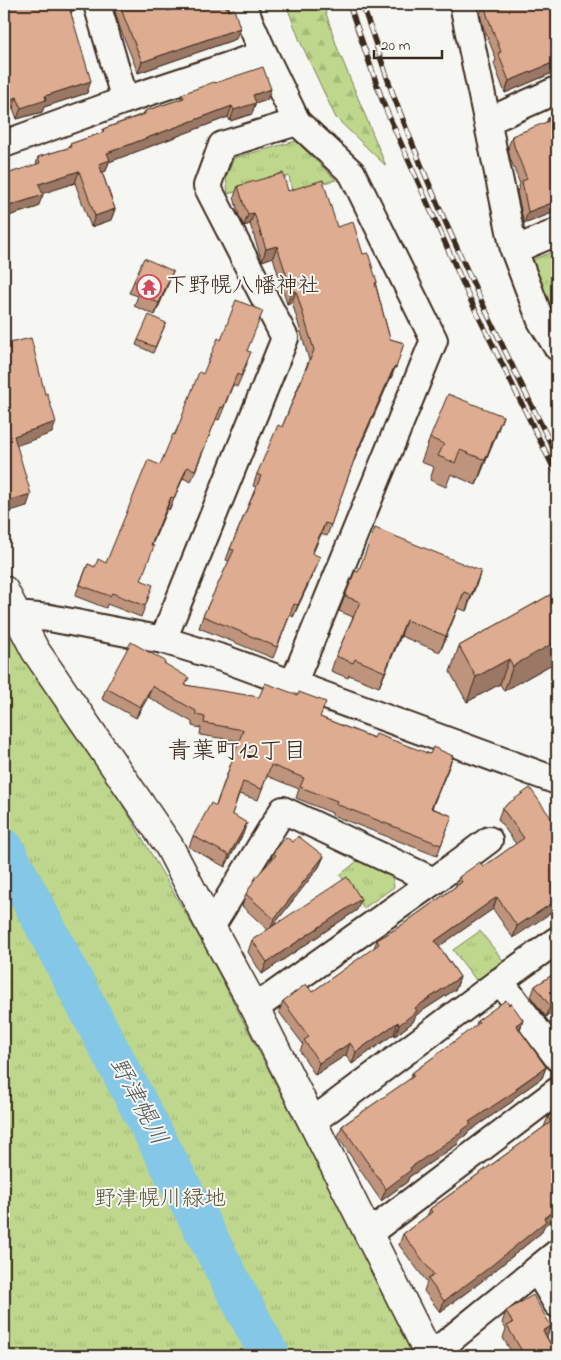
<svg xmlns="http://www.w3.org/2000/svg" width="561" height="1360" font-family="'Indie Flower','Klee One',sans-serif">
  <defs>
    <pattern id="grass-tufts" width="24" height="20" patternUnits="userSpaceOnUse" patternTransform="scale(1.25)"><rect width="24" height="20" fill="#bed78d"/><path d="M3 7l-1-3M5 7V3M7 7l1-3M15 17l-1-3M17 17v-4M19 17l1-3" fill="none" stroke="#a4b979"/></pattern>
    <pattern id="forest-firs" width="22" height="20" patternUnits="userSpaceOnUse" patternTransform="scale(1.25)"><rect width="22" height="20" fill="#bed78d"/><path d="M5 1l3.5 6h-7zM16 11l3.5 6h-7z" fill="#a4b979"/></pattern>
  </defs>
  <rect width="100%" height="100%" fill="#f6f6f2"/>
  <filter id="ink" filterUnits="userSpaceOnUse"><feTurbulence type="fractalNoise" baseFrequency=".02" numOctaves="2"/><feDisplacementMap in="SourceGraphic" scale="10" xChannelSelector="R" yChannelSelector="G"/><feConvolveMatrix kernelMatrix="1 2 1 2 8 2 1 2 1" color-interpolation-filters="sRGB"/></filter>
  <g filter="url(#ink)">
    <g fill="url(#grass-tufts)" stroke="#7c8056">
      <polygon points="296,141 336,180 292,191 289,176 228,194 226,176 234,158"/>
      <polygon points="557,250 557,327 527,262"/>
      <polygon points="4,613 112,786 205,947 356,1239 420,1356 4,1356"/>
      <polygon points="361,858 391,869 394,887 364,908 340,875"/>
      <polygon points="480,931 506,964 479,984 453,950"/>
    </g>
    <polygon fill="url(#forest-firs)" stroke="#7c8056" points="286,4 323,4 337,47 386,166 336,118 300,41"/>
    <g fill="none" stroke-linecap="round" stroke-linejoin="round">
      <polyline stroke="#85c7e6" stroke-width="40" points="4,848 270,1356"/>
      <defs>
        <g id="street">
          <polyline points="97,4 125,100"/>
          <polyline points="242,4 264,54 297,122 352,173 434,340 293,684"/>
          <polyline points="463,4 514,250 541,321 557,347"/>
          <polyline points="488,121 557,90"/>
          <polyline points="4,144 125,100 264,54"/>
          <polyline points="514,250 557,232"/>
          <polyline points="4,619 16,615 50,618 163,640 225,659 557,781"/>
          <polyline points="163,640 285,338 207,186 222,145 297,122"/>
          <polyline points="211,927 283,810 434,881"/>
          <polyline points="500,981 557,940"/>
          <polyline points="255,1008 434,881 489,840"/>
          <polyline points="313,1121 500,981 557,1057"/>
          <polyline points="368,1234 557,1091"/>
          <polyline points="537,1270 557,1304"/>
          <polyline points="430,1356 557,1253"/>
        </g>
        <polyline id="secondary" points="4,590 35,650 169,846 211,927 255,1008 430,1356"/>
      </defs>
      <use href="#street" stroke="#3b2a1e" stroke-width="30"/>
      <use href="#secondary" stroke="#3b2a1e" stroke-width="31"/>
      <use href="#street" stroke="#f6f6f2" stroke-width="26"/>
      <use href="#secondary" stroke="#f6f6f2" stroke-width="28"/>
      <defs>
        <g id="rail">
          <polyline points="349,4 384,105 470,299 557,475"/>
          <path d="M362,4C373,35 383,66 394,97C441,220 498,339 557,456"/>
        </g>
      </defs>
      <use href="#rail" stroke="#3b2a1e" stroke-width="5.5"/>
      <use href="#rail" stroke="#f6f6f2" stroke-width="4" stroke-dasharray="11" stroke-linecap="butt"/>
    </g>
    <g fill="#bf947c" stroke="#3b2a1e">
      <polygon points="4,4 81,4 79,8 72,11 71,13 87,93 44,107 42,112 17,119 13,108 6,110 4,101"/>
      <polygon points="113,4 165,4 168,11 236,39 138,73 120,28"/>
      <polygon points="484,4 557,4 557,71 505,93 494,64 496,59 483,26 480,14"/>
      <polygon points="215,83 267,100 255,104 252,114 230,121 228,117 109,162 106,171 102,172 115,209 111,220 91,227 75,183 42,193 38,207 5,217 4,213 4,175 36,165 38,157 68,148 70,144 102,133 103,129 143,114 145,111 181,99 182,94"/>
      <polygon points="557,114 557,211 524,224 517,192 520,184 510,158 508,148 512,136 546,123 548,118"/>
      <polygon points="238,186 288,191 337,227 363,254 377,282 376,286 390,339 404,343 391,379 390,379 354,460 327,536 321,534 313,553 316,568 293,617 290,615 273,658 199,628 203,616 229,561 226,560 230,549 256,487 253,486 257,474 282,427 309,360 292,302 287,304 273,257 262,261 250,224 244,226 239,216 234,197"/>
      <polygon points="134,281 169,282 155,315 134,306 138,296 129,293"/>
      <polygon points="166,323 153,353 136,345 138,340"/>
      <polygon points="247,351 247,364 237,387 233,385 219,420 216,419 191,482 183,478 169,510 167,509 152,545 141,580 149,596 141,617 107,604 106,608 75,596 88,564 95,567 106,563 160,465 203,374"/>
      <polygon points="503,416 494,441 476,485 451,474 446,487 430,480 434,467 421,462 430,438"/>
      <polygon points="481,571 466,611 458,608 440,652 401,636 379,687 349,675 348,678 331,671 336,656 353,617 339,611 345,596 358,572"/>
      <polygon points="557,591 557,655 555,656 552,664 504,691 500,684 467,702 450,672 459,646"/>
      <polygon points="164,663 186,685 320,717 374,738 430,754 453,756 432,808 452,816 437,856 332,815 332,813 296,798 299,789 267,776 258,800 239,794 232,814 243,834 225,867 189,847 193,836 216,805 239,741 200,735 201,728 192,726 192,722 148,697 136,718 102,699 106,688"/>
      <polygon points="502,808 554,822 557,820 513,938 493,909 439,946 460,977 456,989 416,1015 413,1022 395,1036 394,1034 352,1064 346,1055 315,1075 300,1051 303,1044 279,1012 283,1001 312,992 374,948 377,940 399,927 455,887 459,877 483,867 516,844 498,819"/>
      <polygon points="293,842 324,856 319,867 272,927 357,910 262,974 248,952 252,940 268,930 242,906 246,894 270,862 273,853"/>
      <polygon points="557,972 557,1009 546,1017 531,997 535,986"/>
      <polygon points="509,1005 523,1020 520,1030 546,1067 542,1078 514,1098 513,1101 468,1132 466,1135 459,1140 458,1144 409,1177 407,1182 381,1201 338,1137 342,1126 410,1079 412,1073 476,1026 477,1021"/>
      <polygon points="557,1109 544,1226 542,1232 482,1281 440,1312 424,1291 427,1282 399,1245 403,1234 427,1216 430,1209 544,1127 548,1117"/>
      <polygon points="506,1311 551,1326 547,1337 557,1356 514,1356 503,1338 506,1329 502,1323"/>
    </g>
    <g fill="#9b7865" stroke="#3b2a1e">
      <polygon points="69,4 81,4 79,8 72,11 68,20"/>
      <polygon points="240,28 236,39 138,73 142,62"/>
      <polygon points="557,61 557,71 505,93 509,81"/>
      <polygon points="91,81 87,93 44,107 42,112 17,119 21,108 45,96"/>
      <polygon points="271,89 267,100 255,104 252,114 230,121 234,110 253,95"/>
      <polygon points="17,97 13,108 6,110 11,99"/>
      <polygon points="232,106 228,117 109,162 106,171 95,175 99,164 107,153"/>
      <polygon points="79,171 75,183 35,196 39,184"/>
      <polygon points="43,195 38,207 5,217 9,206"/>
      <polygon points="557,201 557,211 524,224 528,212"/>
      <polygon points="115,209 111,220 91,227 95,216"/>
      <polygon points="254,213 250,224 244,226 248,214"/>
      <polygon points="277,246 273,257 262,261 266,249"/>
      <polygon points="173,271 169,282 155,315 159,303"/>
      <polygon points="296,291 292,302 287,304 292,292"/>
      <polygon points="394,367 390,379 354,461 358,449"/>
      <polygon points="503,416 494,441 476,485 485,460"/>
      <polygon points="56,422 52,433 10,448 14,436"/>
      <polygon points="187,467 183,478 169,510 174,498"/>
      <polygon points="31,494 27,506 4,513 4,502"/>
      <polygon points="171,497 167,509 147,556 151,545"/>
      <polygon points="325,523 321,534 308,564 312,553"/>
      <polygon points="320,557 316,568 293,617 298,605"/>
      <polygon points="481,571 476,586 466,611 471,595"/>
      <polygon points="464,592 458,608 440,652 446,636"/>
      <polygon points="406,620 401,636 379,687 385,672"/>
      <polygon points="557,637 557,655 555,656 552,664 504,691 513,666"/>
      <polygon points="509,659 500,684 467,702 476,677"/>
      <polygon points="152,686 148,697 136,718 140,707"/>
      <polygon points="453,756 449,767 427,819 431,808"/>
      <polygon points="247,823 243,834 225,867 229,855"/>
      <polygon points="324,856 319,867 270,930 274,919"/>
      <polygon points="497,897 493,909 431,952 435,941"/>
      <polygon points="361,899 357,910 262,974 267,962"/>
      <polygon points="557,900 557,909 513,938 517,926"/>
      <polygon points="460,977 456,989 416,1015 413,1022 395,1036 399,1025 415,1008"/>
      <polygon points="557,1001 557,1009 546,1017 550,1006"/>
      <polygon points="523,1020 519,1031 516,1025"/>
      <polygon points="398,1022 394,1034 352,1064 356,1052"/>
      <polygon points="350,1043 346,1055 315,1075 319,1063"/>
      <polygon points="546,1067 542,1078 514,1098 513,1101 468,1132 466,1135 459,1140 458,1144 409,1177 407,1182 381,1201 386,1189 410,1168 461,1131 469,1122"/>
      <polygon points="557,1208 557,1216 544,1226 542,1232 482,1281 440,1312 444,1301"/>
      <polygon points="551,1326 547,1337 539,1342 543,1331"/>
    </g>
    <g fill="#deac90" stroke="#3b2a1e">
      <polygon points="4,4 71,4 72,9 70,10 91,81 45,96 46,100 21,108 17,97 11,99 4,76"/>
      <polygon points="120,4 165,4 168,11 190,4 225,4 228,11 234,9 240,28 142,62 124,17"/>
      <polygon points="485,4 557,4 557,61 509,81 498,53 501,52 487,15"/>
      <polygon points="263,67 271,89 253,95 256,103 234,110 232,106 107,153 110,160 99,164 115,209 95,216 79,171 39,184 43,195 9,206 4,189 4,175 40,163 38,157 71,147 70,144 104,132 103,129 145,114 145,111 184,98 182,94 214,82 215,83"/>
      <polygon points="557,114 557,201 528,212 522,181 527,179 514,146 512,136 549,121 548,118"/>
      <polygon points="283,173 288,191 323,180 337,227 353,222 363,254 368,253 377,282 375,283 390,339 404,343 396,368 394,367 358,449 331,525 325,523 312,553 320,557 298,605 294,604 277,647 203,616 234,550 230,549 261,476 257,474 278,425 282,427 314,350 296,291 292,292 277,246 266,249 254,213 248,214 244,205 238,186"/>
      <polygon points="144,258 173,271 159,303 138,294 142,285 134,281"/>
      <polygon points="236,300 263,311 247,351 251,352 241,376 237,374 223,408 221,407 195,470 187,467 174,498 171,497 151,545 154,546 141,580 153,585 145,606 112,593 110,596 80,585 88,564 95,567 98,559 106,563 148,460 160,465 173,434 175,435 199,372 203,374 218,338 221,340"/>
      <polygon points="149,315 166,323 155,347 138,340"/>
      <polygon points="4,338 5,344 31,338 45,394 47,393 56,422 14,436 31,494 4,502 4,409 5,409 4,405"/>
      <polygon points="448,394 503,416 485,460 460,450 455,463 438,456 444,444 430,438"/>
      <polygon points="375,528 481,571 471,595 464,592 446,636 406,620 385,672 355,659 353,663 336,656 360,602 345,596 355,571 358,572"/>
      <polygon points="557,591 557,641 513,666 509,659 476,677 459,646"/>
      <polygon points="131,642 165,661 164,663 189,678 185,685 259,697 265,683 298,695 299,692 326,702 320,717 374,738 376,734 430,754 433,747 453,756 431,808 452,816 441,845 336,804 337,801 300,787 304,778 271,765 262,789 243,782 232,814 247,823 229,855 193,836 211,803 216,806 243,730 204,723 205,717 196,715 196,711 152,686 140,707 106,688"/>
      <polygon points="530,788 554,822 557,820 557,900 517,926 497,897 435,941 460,977 415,1008 417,1011 399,1025 398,1022 356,1052 350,1043 319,1063 304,1040 309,1037 283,1001 306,984 312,992 379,944 377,940 399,927 462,882 459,877 480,862 483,867 524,838 502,808"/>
      <polygon points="298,836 324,856 274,919 246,894 256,877 276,855 273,853 286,837 293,842"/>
      <polygon points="347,877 361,899 267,962 252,940"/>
      <polygon points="557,972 557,1001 550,1006 535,986"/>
      <polygon points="506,1000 509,1005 511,1003 523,1020 516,1025 546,1067 516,1088 517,1090 469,1122 471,1124 461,1131 462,1132 410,1168 411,1170 386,1189 342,1126 414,1076 412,1073 479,1023 477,1021"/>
      <polygon points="557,1109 557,1208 544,1218 546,1221 486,1270 444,1301 428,1279 434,1275 403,1234 432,1212 430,1209 551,1122 548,1117"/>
      <polygon points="533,1295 551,1326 543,1331 557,1356 525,1356 507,1326 513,1323 506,1311"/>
    </g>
  </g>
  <defs>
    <symbol id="temple-ring" viewBox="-11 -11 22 22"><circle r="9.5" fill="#f6f6f2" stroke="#d1495b" stroke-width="1.5"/><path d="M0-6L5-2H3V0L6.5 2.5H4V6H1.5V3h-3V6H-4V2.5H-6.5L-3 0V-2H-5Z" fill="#d1495b"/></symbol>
  </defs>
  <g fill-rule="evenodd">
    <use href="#temple-ring" x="135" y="273" width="28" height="28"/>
  </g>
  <g text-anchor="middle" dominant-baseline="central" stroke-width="4" stroke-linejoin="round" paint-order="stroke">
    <g font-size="22" fill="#3b2a1e" stroke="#f6f6f2" text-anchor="start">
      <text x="166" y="287">下野幌八幡神社</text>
    </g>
    <g font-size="22" fill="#5c553a" stroke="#f6f6f2">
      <text x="160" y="1200">野津幌川緑地</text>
    </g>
    <g font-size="24" fill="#3b2a1e" stroke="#f6f6f2">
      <text x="237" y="752">青葉町12丁目</text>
    </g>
    <g font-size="24" font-style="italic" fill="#51595a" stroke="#f6f6f2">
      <text transform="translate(137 1102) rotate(62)">野津幌川</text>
    </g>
  </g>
  <rect width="561" height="1360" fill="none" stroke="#f6f6f2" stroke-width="20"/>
  <rect x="10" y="10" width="541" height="1340" fill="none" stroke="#3b2a1e" stroke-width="2" filter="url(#ink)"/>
  <path d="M374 50v8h68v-8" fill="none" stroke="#3b2a1e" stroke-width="2.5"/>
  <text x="381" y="50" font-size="15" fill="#3b2a1e" stroke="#f6f6f2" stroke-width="4" paint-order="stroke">20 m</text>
</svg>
